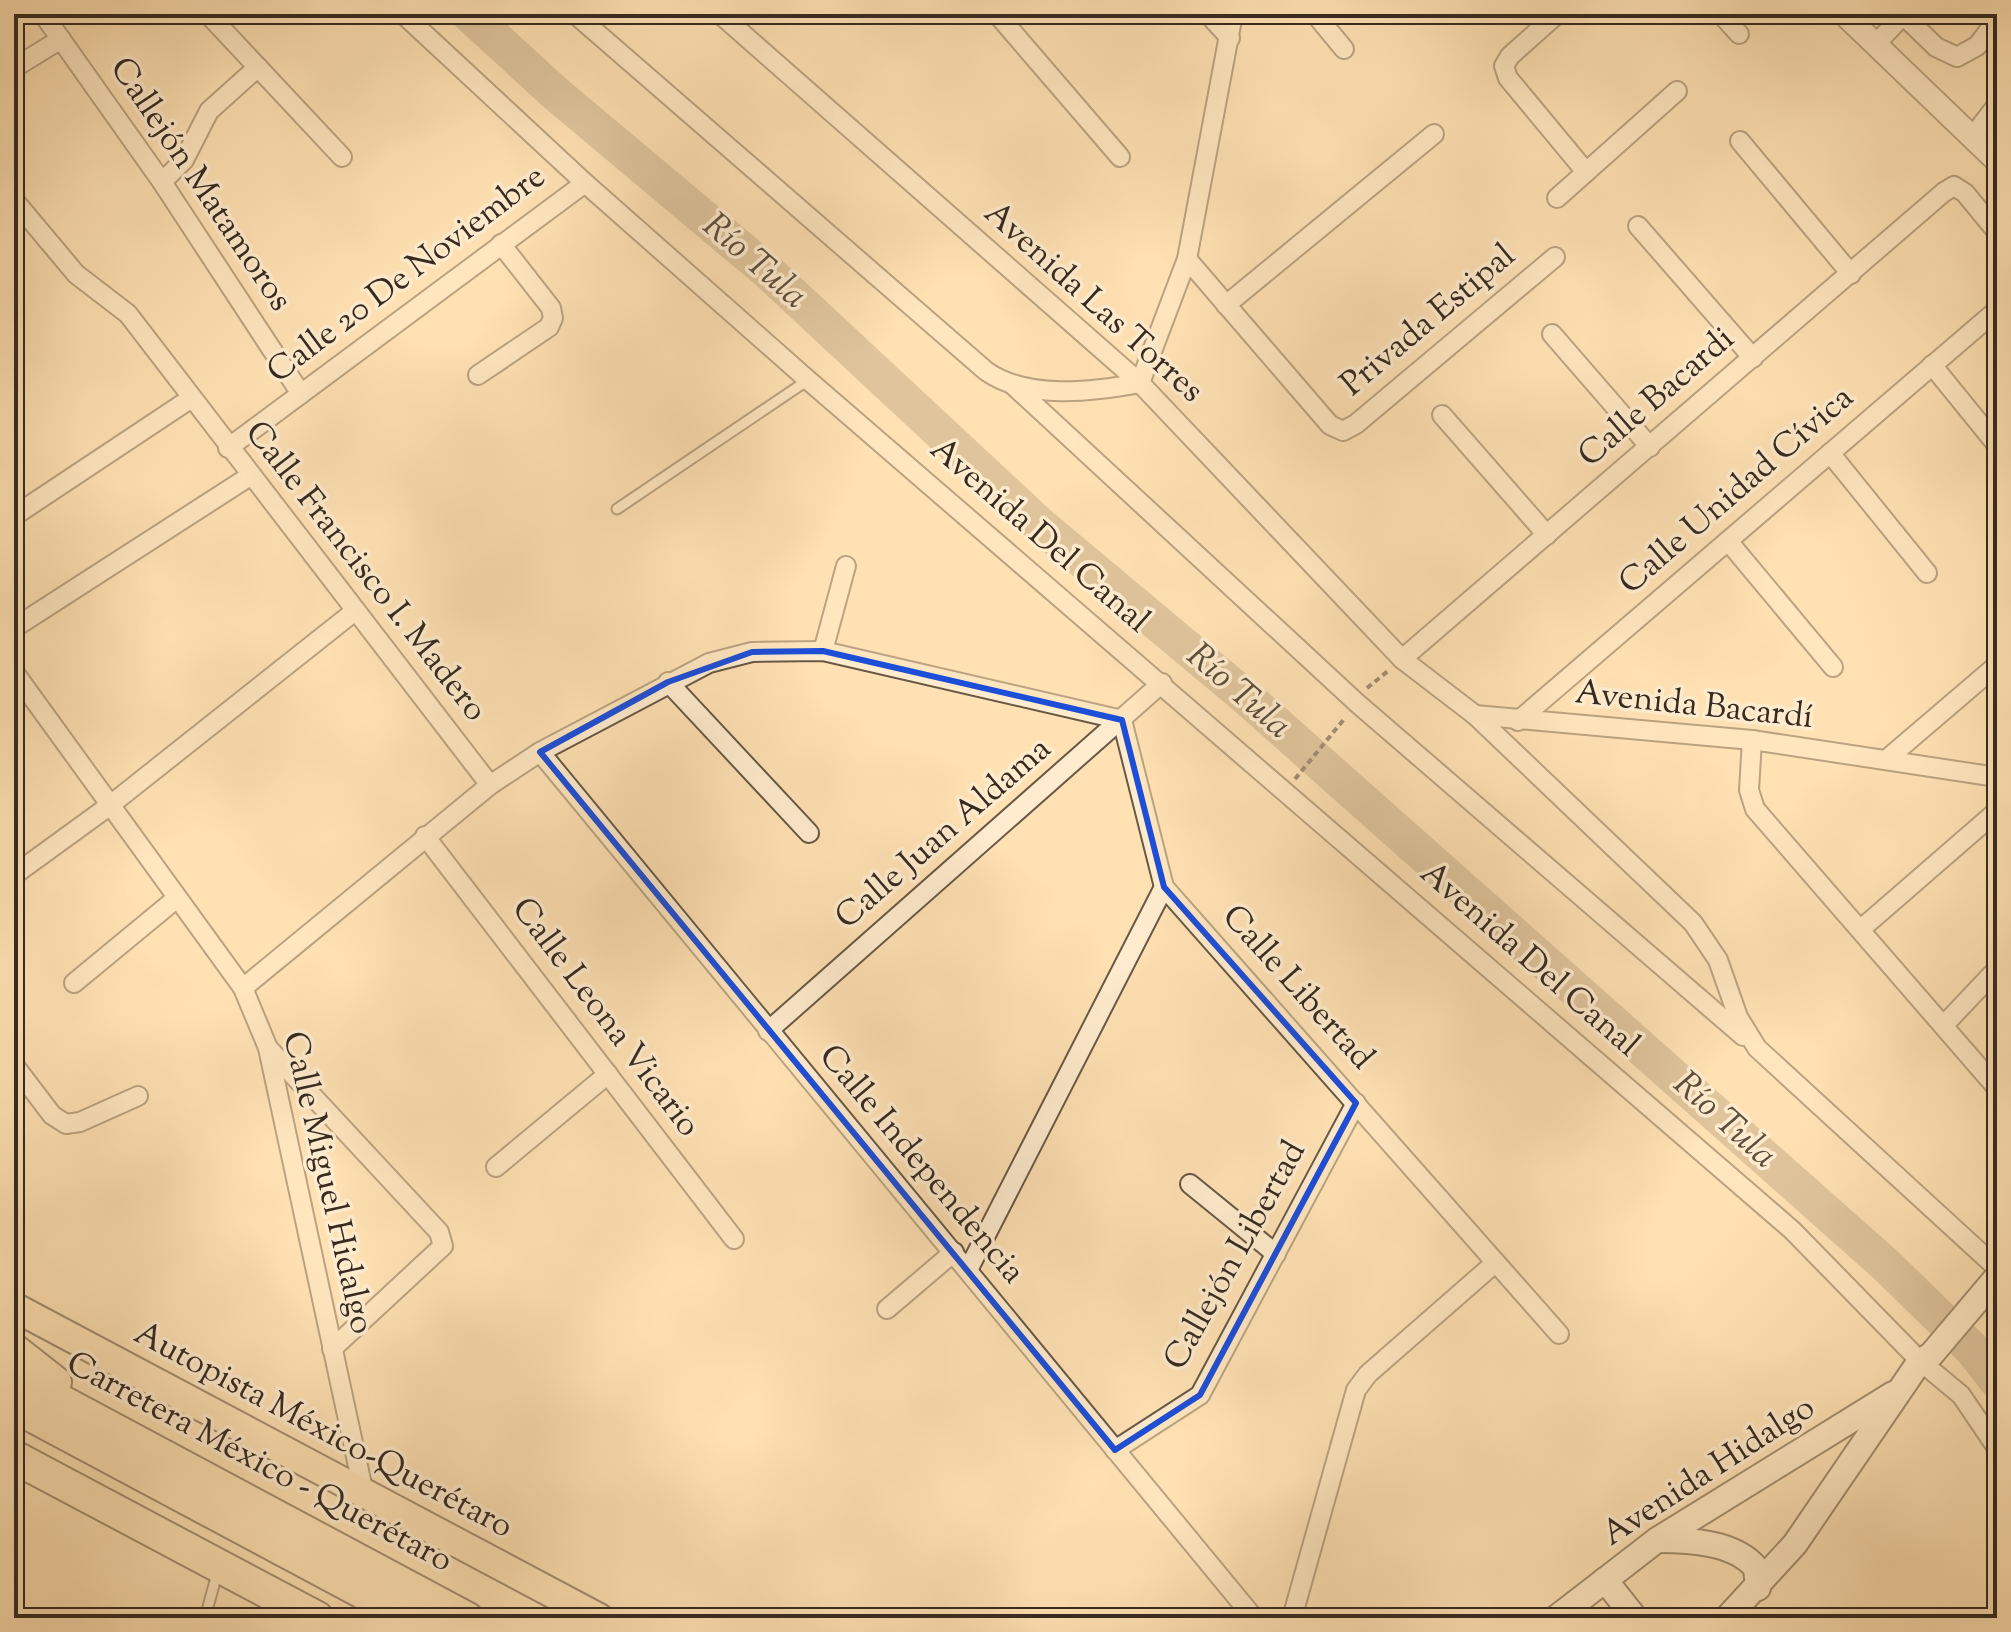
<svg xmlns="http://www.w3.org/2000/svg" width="2011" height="1632" font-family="'Sorts Mill Goudy',serif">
  <rect width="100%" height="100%" fill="#ffe1b3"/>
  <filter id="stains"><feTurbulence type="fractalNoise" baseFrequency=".0025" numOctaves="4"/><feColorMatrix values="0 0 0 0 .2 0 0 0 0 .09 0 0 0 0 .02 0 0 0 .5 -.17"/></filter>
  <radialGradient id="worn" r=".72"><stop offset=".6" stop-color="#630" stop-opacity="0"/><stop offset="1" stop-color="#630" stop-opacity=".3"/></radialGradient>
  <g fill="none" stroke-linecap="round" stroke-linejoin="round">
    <polyline stroke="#bba381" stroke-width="36" points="469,14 555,93 766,270 1040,525 1247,698 1887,1266 1972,1349 1997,1381"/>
    <defs>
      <g id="service">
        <polyline points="617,509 808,380"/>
        <polyline points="205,1618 215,1581"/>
        <polyline points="984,1618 989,1614"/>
      </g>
      <g id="minor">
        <polyline points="43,14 162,182 301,394"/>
        <polyline points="208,14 342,157"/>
        <polyline points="403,14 585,183 808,380 1792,1230 1920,1361 1961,1395 1997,1448"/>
        <path d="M575,14L986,371C1027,400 1092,392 1140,383L1187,259L1233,14"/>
        <polyline points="720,14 1140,383 1402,659 1475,715 1693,923 1718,960 1738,1017 1757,1048 1997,1268"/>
        <polyline points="997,14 1120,157"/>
        <polyline points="1208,14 1230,38"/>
        <polyline points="1315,14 1344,49"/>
        <polyline points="1557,14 1510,56 1504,66 1508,78 1586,172"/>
        <polyline points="1721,14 1739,34"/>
        <polyline points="1902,14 1936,47 1957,57 1977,46 1997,20"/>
        <polyline points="1876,44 1903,15"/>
        <polyline points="14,68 61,39"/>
        <polyline points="1973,136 1997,105"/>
        <polyline points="1740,141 1851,274"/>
        <polyline points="162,182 184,160 209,111 258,67"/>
        <polyline points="1557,198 1677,91"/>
        <polyline points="14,200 76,274 128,314 490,785"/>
        <polyline points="1638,226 1753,358"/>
        <polyline points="1187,259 1330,425 1343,431 1356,424 1555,257"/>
        <polyline points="1226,305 1434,134"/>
        <polyline points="1552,334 1650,447"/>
        <polyline points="1932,365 1997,445"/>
        <polyline points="478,375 549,327 553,318 551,308 501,244"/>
        <polyline points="1014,386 1357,703 1743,1036"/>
        <polyline points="1442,415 1547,535"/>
        <polyline points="228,448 585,183"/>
        <polyline points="1830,453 1927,573"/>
        <polyline points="14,516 190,399"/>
        <polyline points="1728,541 1833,667"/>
        <polyline points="14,628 250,476"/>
        <polyline points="823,651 846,566"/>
        <polyline points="1402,659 1944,192 1954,186 1965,193 1997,232"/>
        <polyline points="14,672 243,988 268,1048 364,1494"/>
        <polyline points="668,682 809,833"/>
        <polyline points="1475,715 1752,740 1997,777"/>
        <polyline points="1518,721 1997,310"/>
        <polyline points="1752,740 1749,790 1755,809 1997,1088"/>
        <polyline points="540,752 1254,1618"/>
        <polyline points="1887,759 1997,665"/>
        <polyline points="425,836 734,1239"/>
        <polyline points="14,875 109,806 355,611"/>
        <polyline points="1861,929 1997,811"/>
        <polyline points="74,983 177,898"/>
        <polyline points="243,988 490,785 540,752 709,663 752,652 823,651 1122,720 1164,887 1559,1334"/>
        <polyline points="1944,1025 1997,969"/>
        <polyline points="768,1031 1162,683"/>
        <polyline points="268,1048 439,1232 443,1246 332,1349"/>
        <polyline points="14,1065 52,1115 66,1124 80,1122 138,1096"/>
        <polyline points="496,1167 608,1074"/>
        <polyline points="1190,1184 1276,1254"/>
        <polyline points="968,1270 1164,887"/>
        <polyline points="887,1309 954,1252"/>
        <polyline points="1115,1450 1200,1395 1356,1103"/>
        <polyline points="1292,1618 1356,1390 1368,1374 1495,1263"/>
      </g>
      <polyline id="tertiary" points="1844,14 1997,161"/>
      <g id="secondary">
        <path d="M1658,1540C1689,1540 1735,1542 1756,1568L1758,1588"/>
        <polyline points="1605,1580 1635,1618"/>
        <polyline points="1556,1618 1657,1540 1893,1394"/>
        <polyline points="1727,1618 1795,1544 1920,1361 1931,1355 1997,1277"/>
      </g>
      <polyline id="primary" points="14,1307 599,1618"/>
      <g id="trunk">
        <polyline points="14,1349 56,1382"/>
        <polyline points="14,1375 468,1618"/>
        <polyline points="14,1407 409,1618"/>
      </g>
      <polyline id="motorway" points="14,1457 317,1618"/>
    </defs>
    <use href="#service" stroke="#685846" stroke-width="13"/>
    <use href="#minor" stroke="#685846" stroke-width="22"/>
    <use href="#tertiary" stroke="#685846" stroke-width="26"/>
    <use href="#secondary" stroke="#362a21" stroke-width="28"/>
    <use href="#primary" stroke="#362a21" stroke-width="32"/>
    <use href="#trunk" stroke="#362a21" stroke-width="34"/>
    <use href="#motorway" stroke="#362a21" stroke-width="36"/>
    <g stroke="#362a21" stroke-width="4" stroke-dasharray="6 4" stroke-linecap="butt">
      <polyline points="1367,688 1388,671"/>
      <polyline points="1295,779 1345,718"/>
    </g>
    <use href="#service" stroke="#ffecce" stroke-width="9"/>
    <use href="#minor" stroke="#ffecce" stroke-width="18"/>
    <use href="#tertiary" stroke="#ffecce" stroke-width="22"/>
    <use href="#secondary" stroke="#ffecce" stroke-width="24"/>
    <use href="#primary" stroke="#ffe1b3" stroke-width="28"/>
    <use href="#trunk" stroke="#ffe1b3" stroke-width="30"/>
    <use href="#motorway" stroke="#ffe1b3" stroke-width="32"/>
  </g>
  <path d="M0 0H2011V1632H0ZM823,651L1122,720L1164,887L1356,1103L1200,1395L1115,1450L540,752L668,682L752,652Z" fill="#ffe1b3" fill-opacity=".55" fill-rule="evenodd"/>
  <path fill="none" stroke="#1d4ed8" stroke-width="6" stroke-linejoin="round" d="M823,651L1122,720L1164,887L1356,1103L1200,1395L1115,1450L540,752L668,682L752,652Z"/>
  <g text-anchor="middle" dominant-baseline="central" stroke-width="7" stroke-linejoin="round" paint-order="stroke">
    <g font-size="34" fill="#362a21" stroke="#ffecce">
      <text transform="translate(200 185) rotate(56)">Callejón Matamoros</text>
      <text transform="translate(407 275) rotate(-37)">Calle 20 De Noviembre</text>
      <text transform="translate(1093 303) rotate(42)">Avenida Las Torres</text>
      <text transform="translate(1429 321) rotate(-40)">Privada Estipal</text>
      <text transform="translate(1657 398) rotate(-41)">Calle Bacardi</text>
      <text transform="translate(1737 491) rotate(-41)">Calle Unidad Cívica</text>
      <text transform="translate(1039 536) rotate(41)">Avenida Del Canal</text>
      <text transform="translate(365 572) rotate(52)">Calle Francisco I. Madero</text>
      <text transform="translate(1694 706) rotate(6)">Avenida Bacardí</text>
      <text transform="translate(944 834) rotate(-41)">Calle Juan Aldama</text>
      <text transform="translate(1529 960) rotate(41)">Avenida Del Canal</text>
      <text transform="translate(1297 988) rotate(48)">Calle Libertad</text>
      <text transform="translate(605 1018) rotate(53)">Calle Leona Vicario</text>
      <text transform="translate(921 1165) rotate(50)">Calle Independencia</text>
      <text transform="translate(327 1183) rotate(77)">Calle Miguel Hidalgo</text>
      <text transform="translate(1236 1256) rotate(-61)">Callejón Libertad</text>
      <text transform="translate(323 1431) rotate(28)">Autopista México-Querétaro</text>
      <text transform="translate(259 1463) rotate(28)">Carretera México - Querétaro</text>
      <text transform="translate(1709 1472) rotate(-33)">Avenida Hidalgo</text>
    </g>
    <g font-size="36" font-style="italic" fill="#5e4e3e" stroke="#ffecce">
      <text transform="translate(754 262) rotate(41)">Río Tula</text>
      <text transform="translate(1238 692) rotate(41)">Río Tula</text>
      <text transform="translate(1724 1121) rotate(42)">Río Tula</text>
    </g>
  </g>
  <rect width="2011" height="1632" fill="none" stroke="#ffe1b3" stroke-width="48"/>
  <rect x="16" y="16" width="1979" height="1600" fill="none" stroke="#362a21" stroke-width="4"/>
  <rect x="24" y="24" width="1963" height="1584" fill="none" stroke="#362a21" stroke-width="2"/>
  <rect width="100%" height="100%" filter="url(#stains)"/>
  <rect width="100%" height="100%" fill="url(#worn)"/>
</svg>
